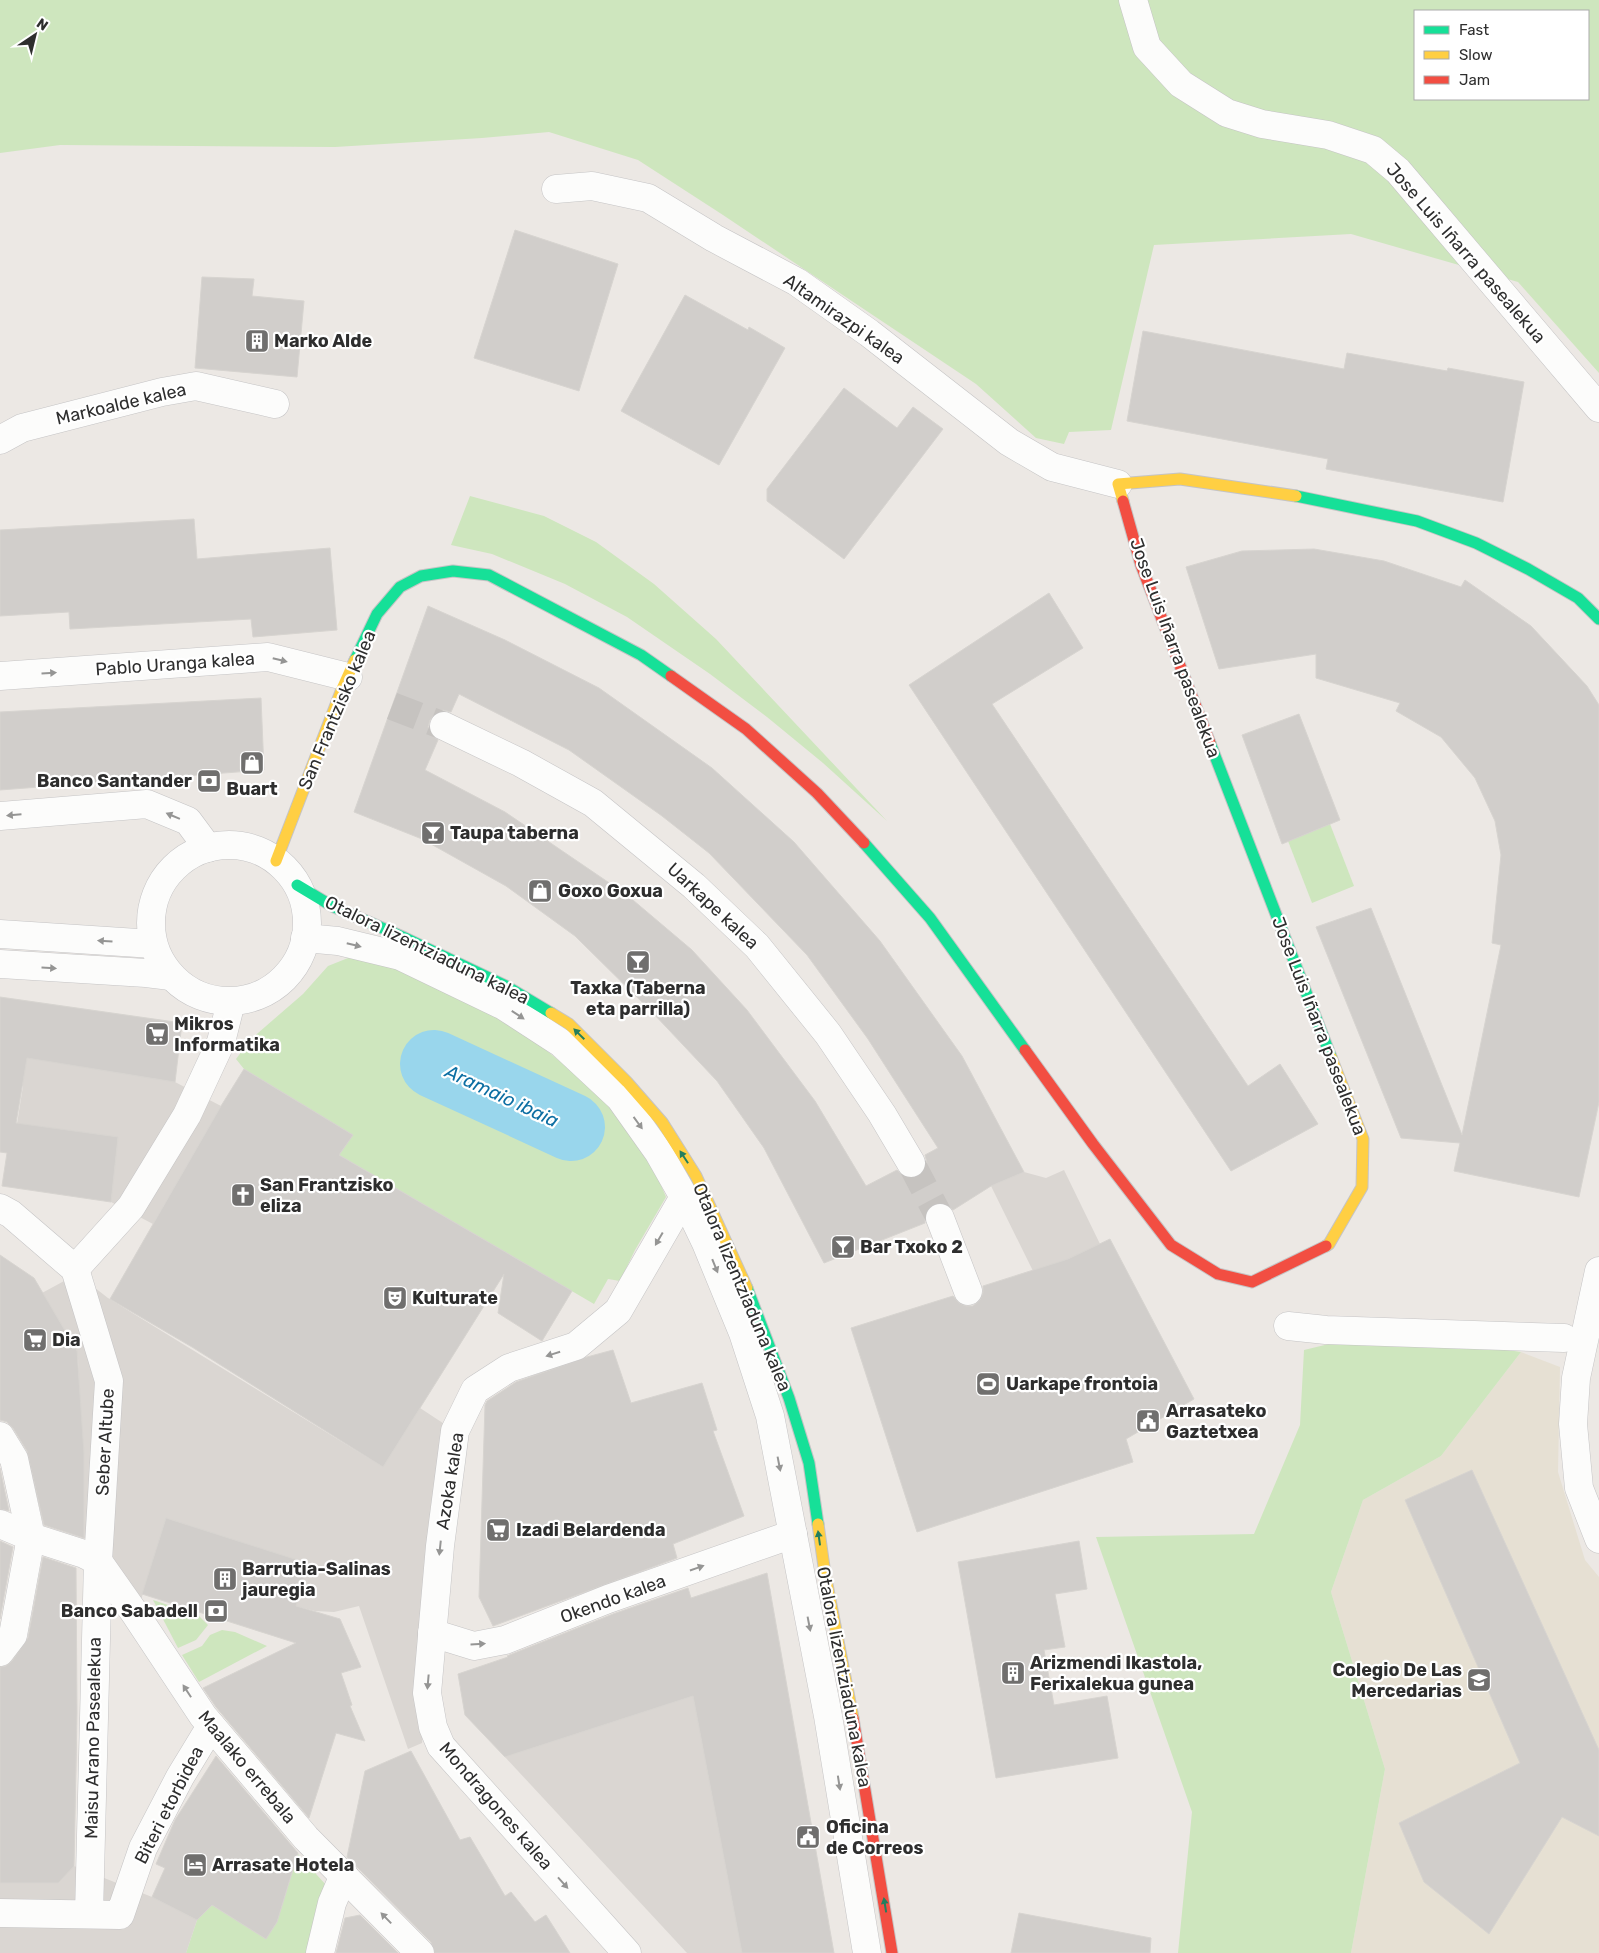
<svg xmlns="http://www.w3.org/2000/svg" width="1599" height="1953" font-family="Rubik,sans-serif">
  <rect width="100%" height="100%" fill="#ece8e4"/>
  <polygon fill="#e6e0d3" points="1521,1352 1560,1367 1558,1472 1585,1560 1599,1577 1599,1953 1351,1953 1385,1769 1331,1592 1363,1500 1441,1456"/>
  <g fill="#cee6be" fill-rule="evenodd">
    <path d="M0,0H1599V373L1518,282L1351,234L1154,245L1111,430L1069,432L1064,444L1036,438L976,384L723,215L638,160L549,132L482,138L335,147L60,145L0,153ZM1415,11H1588V99H1415Z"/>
    <polygon points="470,496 544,516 596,542 654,584 716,639 887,821 823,763 767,717 710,674 627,617 565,584 492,554 451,545"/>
    <polygon points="1330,824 1354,886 1312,903 1288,841"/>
    <polygon points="348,958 383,960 443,989 525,1033 594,1089 644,1145 666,1197 635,1250 620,1281 608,1279 594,1304 339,1155 352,1135 244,1069 236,1059 251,1039 303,994 328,966"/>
    <polygon points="1383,1331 1521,1352 1441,1456 1363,1500 1331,1592 1385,1769 1351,1953 1178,1953 1192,1812 1096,1537 1254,1534 1300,1425 1304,1350"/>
    <polygon points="153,1600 198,1615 208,1625 196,1640 178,1648"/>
    <polygon points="222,1630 235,1632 267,1646 199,1682 182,1655 202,1646 210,1635"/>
    <polygon points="298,1854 326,1885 307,1953 186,1953 197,1920 212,1905 266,1938 277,1922"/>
  </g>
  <g fill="#dad6d2">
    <polygon points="0,1053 175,1082 221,1106 153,1224 111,1202 118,1137 17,1124 23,1086 0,1083"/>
    <polygon points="1064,1170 1100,1244 1068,1259 1033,1271 991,1186 1024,1172 1046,1178"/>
    <polygon points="77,1274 108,1298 383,1467 420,1408 455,1431 422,1743 408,1749 359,1606 334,1612 315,1611 296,1606 306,1563 166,1518 137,1613 92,1545 84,1538 78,1357 72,1342 42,1293"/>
    <polygon points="693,1696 742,1953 687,1953 505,1757"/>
    <polygon points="77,1741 74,1866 152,1897 197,1920 186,1953 0,1953 0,1829 65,1742"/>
  </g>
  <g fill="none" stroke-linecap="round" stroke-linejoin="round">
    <polyline stroke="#99d6ec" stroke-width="68" points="434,1064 571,1127"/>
  </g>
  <g fill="#d1cecb" stroke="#d7d4d0" fill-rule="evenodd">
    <polygon points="515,230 618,264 579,391 474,358"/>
    <polygon points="202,277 254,279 252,296 304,301 297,377 195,368"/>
    <polygon points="685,295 748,330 749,327 785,348 719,465 621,411"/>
    <polygon points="1143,331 1344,369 1347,353 1447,371 1448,368 1524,382 1503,502 1326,469 1328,459 1127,421"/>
    <polygon points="844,388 897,428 913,407 943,429 844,559 767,501 767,489"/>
    <polygon points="194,519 197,559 330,548 337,630 253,637 251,619 70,629 69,612 0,616 0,530"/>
    <polygon points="1314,549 1384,561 1461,587 1465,580 1531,626 1587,686 1599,705 1599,1102 1579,1197 1454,1171 1460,1143 1401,1138 1316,927 1371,908 1462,1135 1501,945 1492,943 1501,855 1495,821 1475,778 1441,737 1396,711 1400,703 1316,678 1316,654 1219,669 1186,567 1242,551"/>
    <polygon points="1049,593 1083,648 992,704 1248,1086 1280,1064 1318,1124 1231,1171 909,685"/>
    <path d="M428,606L505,640L599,688L712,768L794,842L880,941L962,1056L1024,1172L991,1186L953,1210L949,1206L943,1203L934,1204L928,1209L925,1215V1223L824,1263L764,1148L717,1081L651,1011L575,936L506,886L422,839L354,812ZM459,694L569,750L662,816L709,853L807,955L868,1039L938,1148L925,1155L927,1163L924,1171L919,1176L912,1179L904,1177L897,1170L866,1186L815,1101L747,1010L692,950L627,895L505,812L425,770L438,740L431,734L428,727L430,720L436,713L443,710L451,712Z"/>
    <polygon points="261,698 264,770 0,790 0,712"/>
    <polygon points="1299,714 1340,820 1282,844 1242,735"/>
    <polygon points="0,997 182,1023 175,1082 27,1058 16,1123 118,1137 111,1202 2,1186 7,1153 0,1152"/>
    <polygon points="244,1069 353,1135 339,1155 572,1291 542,1341 498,1313 504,1274 383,1467 192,1347 110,1299 221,1106"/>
    <polygon points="1110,1239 1194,1399 1126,1439 1133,1462 917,1532 851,1328 953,1296 959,1303 966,1306 973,1306 980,1300 983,1293 983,1286 1068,1259"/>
    <polygon points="0,1255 34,1278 77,1351 84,1454 84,1538 44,1525 27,1451 13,1428 7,1422 0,1420"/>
    <polygon points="613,1350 631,1403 702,1383 717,1430 713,1431 744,1516 673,1544 677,1558 493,1626 479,1597 485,1405 487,1401 516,1382 587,1357"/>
    <polygon points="0,1468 9,1511 0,1509"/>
    <polygon points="1472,1470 1599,1750 1599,1836 1562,1817 1489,1934 1424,1882 1399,1823 1520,1763 1405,1500"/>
    <polygon points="166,1518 307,1563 296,1606 340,1619 361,1667 341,1673 352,1705 350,1706 365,1741 336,1733 309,1818 216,1707 203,1688 296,1643 142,1594"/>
    <polygon points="0,1541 13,1547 0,1619"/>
    <polygon points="1079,1541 1087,1589 1055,1594 1065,1647 1044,1650 1054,1705 1107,1696 1118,1758 996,1778 958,1562"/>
    <polygon points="43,1557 76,1568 77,1713 74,1866 58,1883 0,1883 0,1667 6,1666 12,1661 28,1638"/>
    <polygon points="767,1573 834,1953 742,1953 693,1696 505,1757 465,1715 458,1674 508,1657 507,1656 613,1614 688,1588 691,1598"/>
    <polygon points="411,1751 460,1840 470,1837 505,1896 511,1892 535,1922 546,1915 570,1953 435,1953 431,1942 347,1857 365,1771"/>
    <polygon points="216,1756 298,1853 277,1922 266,1939 212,1905 197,1920 152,1897 165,1868 156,1864 175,1820"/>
    <polygon points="1019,1913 1151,1938 1150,1953 1011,1953"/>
    <polygon points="360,1915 398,1953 336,1953 345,1918"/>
  </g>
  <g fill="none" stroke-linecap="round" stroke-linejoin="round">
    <g stroke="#c6c3c0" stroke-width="28" stroke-dasharray="28 14" stroke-linecap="butt">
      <polyline points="392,706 444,726"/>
      <polyline points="911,1163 940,1218"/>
    </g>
    <defs>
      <g id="street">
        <polyline points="1133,0 1147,47 1181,84 1227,113 1262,124 1328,135 1373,150 1398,171 1599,408"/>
        <polyline points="556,189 592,186 648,198 714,238 797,282 869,333 1009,442 1052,467 1118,484"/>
        <polyline points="0,440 22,428 162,392 196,386 275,404"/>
        <polyline points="0,676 268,657 348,677"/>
        <polyline points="444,726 521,763 593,803 694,886 757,946 828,1034 882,1114 911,1163"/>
        <polyline points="0,816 147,804 188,821 208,848"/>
        <circle cx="229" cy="923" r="78"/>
        <polyline points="0,934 153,944"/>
        <polyline points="305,938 338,941 400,956 504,1006 561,1043 620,1098 659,1153 684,1197 706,1243 743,1333 770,1416 828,1716 867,1953"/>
        <polyline points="0,964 146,973 171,976"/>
        <polyline points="0,1208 11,1214 75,1269 109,1381 98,1561 89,1914"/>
        <polyline points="940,1218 968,1291"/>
        <polyline points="75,1269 131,1207 187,1115 221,1042 231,1002"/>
        <polyline points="1599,1271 1576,1378 1573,1424 1579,1488 1599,1539"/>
        <polyline points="1288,1326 1326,1330 1564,1338"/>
        <polyline points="0,1436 14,1459 31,1537 13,1635 0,1652"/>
        <polyline points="0,1524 31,1537 84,1554 98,1561 136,1615 203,1716 306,1838 420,1953"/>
        <polyline points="432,1633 474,1646 505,1640 608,1599 793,1534"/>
        <polyline points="0,1913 120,1915 143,1848 180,1777 211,1726"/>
        <polyline points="320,1953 332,1903 344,1875"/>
        <polyline points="627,1953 441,1746 433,1727 427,1693 440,1546 455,1431 475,1390 509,1368 576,1346 618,1311 684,1197"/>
      </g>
      <g id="fast">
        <polyline points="1296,496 1417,521 1476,543 1528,569 1578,598 1599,619"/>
        <polyline points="355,660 377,614 400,587 421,576 453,571 489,575 641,655 671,676"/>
        <polyline points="1210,743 1331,1057"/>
        <polyline points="864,843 930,918 1025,1050"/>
        <polyline points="297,885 332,906 405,938 506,986 551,1013"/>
        <polyline points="747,1288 789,1398 809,1463 818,1524"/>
      </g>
      <g id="slow">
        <polyline points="1123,501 1118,484 1180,479 1296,496"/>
        <polyline points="276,861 342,689 355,660"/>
        <polyline points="551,1013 569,1024 627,1082 662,1122 696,1176 747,1288"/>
        <polyline points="1326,1246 1329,1244 1362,1187 1363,1139 1331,1057"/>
        <polyline points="818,1524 825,1574 853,1718"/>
      </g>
      <g id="jam">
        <polyline points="1123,501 1141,565 1210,743"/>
        <polyline points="671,676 746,729 817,793 864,843"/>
        <polyline points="1025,1050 1093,1144 1171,1245 1218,1274 1252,1282 1326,1246"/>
        <polyline points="853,1718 892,1953"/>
      </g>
    </defs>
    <use href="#street" stroke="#c5c4c5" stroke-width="29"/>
    <use href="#fast" stroke="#c5c4c5" stroke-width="13"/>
    <use href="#slow" stroke="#c5c4c5" stroke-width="13"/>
    <use href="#jam" stroke="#c5c4c5" stroke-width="13"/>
    <use href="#street" stroke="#fcfcfb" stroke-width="28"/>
    <use href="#fast" stroke="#16e098" stroke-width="11"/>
    <use href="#slow" stroke="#ffcf43" stroke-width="11"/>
    <use href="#jam" stroke="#f24e42" stroke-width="11"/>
  </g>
  <defs><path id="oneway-solid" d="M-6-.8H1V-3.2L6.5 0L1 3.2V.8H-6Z" transform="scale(1.25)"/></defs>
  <g fill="#959594">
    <use href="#oneway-solid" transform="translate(280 660) rotate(14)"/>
    <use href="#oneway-solid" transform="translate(49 673) rotate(-4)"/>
    <use href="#oneway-solid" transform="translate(14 815) rotate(175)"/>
    <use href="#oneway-solid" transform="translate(173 816) rotate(-157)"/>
    <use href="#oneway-solid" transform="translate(105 941) rotate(-176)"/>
    <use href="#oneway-solid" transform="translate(354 945) rotate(14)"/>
    <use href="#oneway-solid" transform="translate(49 968) rotate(3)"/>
    <use href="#oneway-solid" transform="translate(518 1015) rotate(33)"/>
    <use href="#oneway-solid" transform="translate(638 1123) rotate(54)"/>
    <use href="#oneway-solid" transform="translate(659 1239) rotate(120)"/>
    <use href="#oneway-solid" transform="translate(715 1266) rotate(68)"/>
    <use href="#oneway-solid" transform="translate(553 1354) rotate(162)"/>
    <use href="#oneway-solid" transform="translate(779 1464) rotate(79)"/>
    <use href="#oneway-solid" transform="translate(440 1548) rotate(96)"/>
    <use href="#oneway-solid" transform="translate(697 1568) rotate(-19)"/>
    <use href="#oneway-solid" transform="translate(809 1624) rotate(79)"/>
    <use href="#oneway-solid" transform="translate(478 1644) rotate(-4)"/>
    <use href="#oneway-solid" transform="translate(428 1682) rotate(95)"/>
    <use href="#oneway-solid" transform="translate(187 1691) rotate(-123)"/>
    <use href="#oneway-solid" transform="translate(839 1783) rotate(81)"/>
    <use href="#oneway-solid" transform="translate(563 1883) rotate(48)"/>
    <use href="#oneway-solid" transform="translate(386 1918) rotate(-134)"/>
  </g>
  <g fill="#237e5e">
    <use href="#oneway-solid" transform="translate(579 1034) rotate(-135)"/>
    <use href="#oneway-solid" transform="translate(684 1157) rotate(-123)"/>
    <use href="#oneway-solid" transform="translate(819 1538) rotate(-98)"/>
    <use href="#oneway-solid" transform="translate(885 1905) rotate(-99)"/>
  </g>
  <defs>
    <symbol id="building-square" viewBox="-11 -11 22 22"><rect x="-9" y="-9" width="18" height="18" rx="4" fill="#706f6e" stroke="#fff"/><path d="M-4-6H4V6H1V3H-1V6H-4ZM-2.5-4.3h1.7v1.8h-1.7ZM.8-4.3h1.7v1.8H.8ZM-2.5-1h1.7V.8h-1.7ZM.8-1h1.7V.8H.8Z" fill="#fff"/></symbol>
    <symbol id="shop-square" viewBox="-11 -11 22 22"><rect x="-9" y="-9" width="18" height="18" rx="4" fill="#706f6e" stroke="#fff"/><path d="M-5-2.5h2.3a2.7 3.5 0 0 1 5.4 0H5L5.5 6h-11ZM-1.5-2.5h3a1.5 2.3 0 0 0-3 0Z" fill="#fff"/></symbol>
    <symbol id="bank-square" viewBox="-11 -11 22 22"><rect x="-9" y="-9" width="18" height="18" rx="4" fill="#706f6e" stroke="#fff"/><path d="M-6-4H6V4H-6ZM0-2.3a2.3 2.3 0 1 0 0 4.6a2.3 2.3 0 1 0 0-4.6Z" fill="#fff"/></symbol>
    <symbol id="bar-square" viewBox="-11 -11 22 22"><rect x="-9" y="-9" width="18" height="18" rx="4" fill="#706f6e" stroke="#fff"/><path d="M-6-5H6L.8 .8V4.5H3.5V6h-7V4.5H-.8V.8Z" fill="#fff"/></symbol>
    <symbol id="supermarket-square" viewBox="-11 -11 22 22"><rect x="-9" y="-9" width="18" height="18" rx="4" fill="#706f6e" stroke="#fff"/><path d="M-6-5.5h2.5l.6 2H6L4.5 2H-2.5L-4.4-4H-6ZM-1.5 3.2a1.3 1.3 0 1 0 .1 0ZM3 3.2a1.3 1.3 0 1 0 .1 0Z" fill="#fff"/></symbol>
    <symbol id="church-square" viewBox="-11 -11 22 22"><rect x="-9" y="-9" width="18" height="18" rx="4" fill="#706f6e" stroke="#fff"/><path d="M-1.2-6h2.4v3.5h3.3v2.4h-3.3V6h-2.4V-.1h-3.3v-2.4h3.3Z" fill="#fff"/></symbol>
    <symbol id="theatre-square" viewBox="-11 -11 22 22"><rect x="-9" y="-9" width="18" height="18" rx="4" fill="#706f6e" stroke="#fff"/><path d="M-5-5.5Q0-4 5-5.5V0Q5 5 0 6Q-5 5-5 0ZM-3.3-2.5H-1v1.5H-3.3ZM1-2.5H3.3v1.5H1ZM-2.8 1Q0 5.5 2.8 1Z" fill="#fff"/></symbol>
    <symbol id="stadium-square" viewBox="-11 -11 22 22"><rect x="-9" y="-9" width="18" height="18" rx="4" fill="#706f6e" stroke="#fff"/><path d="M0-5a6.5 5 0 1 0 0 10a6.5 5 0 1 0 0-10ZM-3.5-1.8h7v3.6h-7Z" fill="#fff"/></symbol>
    <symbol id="civic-square" viewBox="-11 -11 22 22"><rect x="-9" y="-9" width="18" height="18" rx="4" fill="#706f6e" stroke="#fff"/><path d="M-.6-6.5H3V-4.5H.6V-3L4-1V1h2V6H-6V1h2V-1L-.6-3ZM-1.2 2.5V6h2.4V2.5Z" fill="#fff"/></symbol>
    <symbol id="school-square" viewBox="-11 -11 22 22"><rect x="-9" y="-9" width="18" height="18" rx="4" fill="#706f6e" stroke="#fff"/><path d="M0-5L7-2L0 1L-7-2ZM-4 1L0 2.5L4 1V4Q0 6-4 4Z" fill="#fff"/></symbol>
    <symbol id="hotel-square" viewBox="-11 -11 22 22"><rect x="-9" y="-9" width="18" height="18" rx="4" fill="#706f6e" stroke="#fff"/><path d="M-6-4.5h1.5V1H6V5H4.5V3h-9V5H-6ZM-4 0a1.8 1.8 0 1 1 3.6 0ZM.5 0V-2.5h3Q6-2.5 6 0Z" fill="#fff"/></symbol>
  </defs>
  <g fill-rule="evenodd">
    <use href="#building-square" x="243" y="327" width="28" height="28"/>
    <use href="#shop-square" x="238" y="749" width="28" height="28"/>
    <use href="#bank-square" x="195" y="767" width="28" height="28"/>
    <use href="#bar-square" x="419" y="819" width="28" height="28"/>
    <use href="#shop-square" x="526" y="877" width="28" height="28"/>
    <use href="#bar-square" x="624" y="948" width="28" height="28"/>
    <use href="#supermarket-square" x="143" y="1020" width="28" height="28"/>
    <use href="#church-square" x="229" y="1181" width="28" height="28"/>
    <use href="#bar-square" x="829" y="1233" width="28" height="28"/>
    <use href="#theatre-square" x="381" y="1284" width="28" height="28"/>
    <use href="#supermarket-square" x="21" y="1326" width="28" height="28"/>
    <use href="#stadium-square" x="974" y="1370" width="28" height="28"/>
    <use href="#civic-square" x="1134" y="1407" width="28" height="28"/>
    <use href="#supermarket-square" x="484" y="1516" width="28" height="28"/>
    <use href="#building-square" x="211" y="1565" width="28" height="28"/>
    <use href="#bank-square" x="202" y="1597" width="28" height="28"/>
    <use href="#building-square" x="999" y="1659" width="28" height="28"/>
    <use href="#school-square" x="1465" y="1666" width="28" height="28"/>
    <use href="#civic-square" x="794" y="1823" width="28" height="28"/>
    <use href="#hotel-square" x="181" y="1851" width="28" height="28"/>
  </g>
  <g text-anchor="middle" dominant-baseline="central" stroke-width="4.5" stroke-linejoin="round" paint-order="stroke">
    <g font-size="18" fill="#2e2e2e" stroke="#fff">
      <text transform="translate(1466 253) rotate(49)">Jose Luis Iñarra pasealekua</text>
      <text transform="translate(844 319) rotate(35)">Altamirazpi kalea</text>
      <text transform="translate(121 404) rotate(-13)">Markoalde kalea</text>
      <text transform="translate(1175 648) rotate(70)">Jose Luis Iñarra pasealekua</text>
      <text transform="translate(175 664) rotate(-4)">Pablo Uranga kalea</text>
      <text transform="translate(337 710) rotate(-67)">San Frantzisko kalea</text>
      <text transform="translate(713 906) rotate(43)">Uarkape kalea</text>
      <text transform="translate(427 950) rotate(26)">Otalora lizentziaduna kalea</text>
      <text transform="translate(1319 1026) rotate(69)">Jose Luis Iñarra pasealekua</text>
      <text transform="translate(742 1287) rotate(67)">Otalora lizentziaduna kalea</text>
      <text transform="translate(105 1442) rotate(-87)">Seber Altube</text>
      <text transform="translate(450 1481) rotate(-81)">Azoka kalea</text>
      <text transform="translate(613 1599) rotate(-20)">Okendo kalea</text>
      <text transform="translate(844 1677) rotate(79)">Otalora lizentziaduna kalea</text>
      <text transform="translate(93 1738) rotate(-89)">Maisu Arano Pasealekua</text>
      <text transform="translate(247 1767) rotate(50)">Maalako errebala</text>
      <text transform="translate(169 1805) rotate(-63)">Biteri etorbidea</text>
      <text transform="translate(496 1806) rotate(49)">Mondragones kalea</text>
    </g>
    <g font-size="18" font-weight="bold" fill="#2e2e2e" stroke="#fff" text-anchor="start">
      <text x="274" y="341">Marko Alde</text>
      <text x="192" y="781" text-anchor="end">Banco Santander</text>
      <text x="252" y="789" text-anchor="middle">Buart</text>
      <text x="450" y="833">Taupa taberna</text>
      <text x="558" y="891">Goxo Goxua</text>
      <text x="638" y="988" text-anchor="middle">Taxka (Taberna<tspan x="638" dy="21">eta parrilla)</tspan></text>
      <text x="174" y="1024">Mikros<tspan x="174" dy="21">Informatika</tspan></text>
      <text x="260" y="1185">San Frantzisko<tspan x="260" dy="21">eliza</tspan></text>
      <text x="860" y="1247">Bar Txoko 2</text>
      <text x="412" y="1298">Kulturate</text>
      <text x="52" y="1340">Dia</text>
      <text x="1006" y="1384">Uarkape frontoia</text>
      <text x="1166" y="1411">Arrasateko<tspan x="1166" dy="21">Gaztetxea</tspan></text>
      <text x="516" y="1530">Izadi Belardenda</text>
      <text x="242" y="1569">Barrutia-Salinas<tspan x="242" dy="21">jauregia</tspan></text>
      <text x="198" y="1611" text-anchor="end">Banco Sabadell</text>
      <text x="1030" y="1663">Arizmendi Ikastola,<tspan x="1030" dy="21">Ferixalekua gunea</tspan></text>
      <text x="1462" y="1670" text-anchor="end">Colegio De Las<tspan x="1462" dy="21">Mercedarias</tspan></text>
      <text x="826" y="1827">Oficina<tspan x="826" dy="21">de Correos</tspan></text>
      <text x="212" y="1865">Arrasate Hotela</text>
    </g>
    <g font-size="19" font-style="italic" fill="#0d6fa3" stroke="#fff">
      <text transform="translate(502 1096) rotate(25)">Aramaio ibaia</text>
    </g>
  </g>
  <rect x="1414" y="10" width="175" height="90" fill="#ffffff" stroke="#ababab"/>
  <rect x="1424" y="26" width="25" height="8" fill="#16e098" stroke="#ababab"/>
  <text x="1459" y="35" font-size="15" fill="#2e2e2e">Fast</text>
  <rect x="1424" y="51" width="25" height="8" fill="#ffcf43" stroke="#ababab"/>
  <text x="1459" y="60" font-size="15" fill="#2e2e2e">Slow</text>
  <rect x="1424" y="76" width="25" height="8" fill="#f24e42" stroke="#ababab"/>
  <text x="1459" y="85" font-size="15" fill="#2e2e2e">Jam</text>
  <g transform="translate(35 35) rotate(35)" stroke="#ffffff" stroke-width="4" paint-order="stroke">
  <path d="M0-4L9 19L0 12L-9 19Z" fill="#2e2e2e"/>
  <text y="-8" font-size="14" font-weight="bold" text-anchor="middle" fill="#2e2e2e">N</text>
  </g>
</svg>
